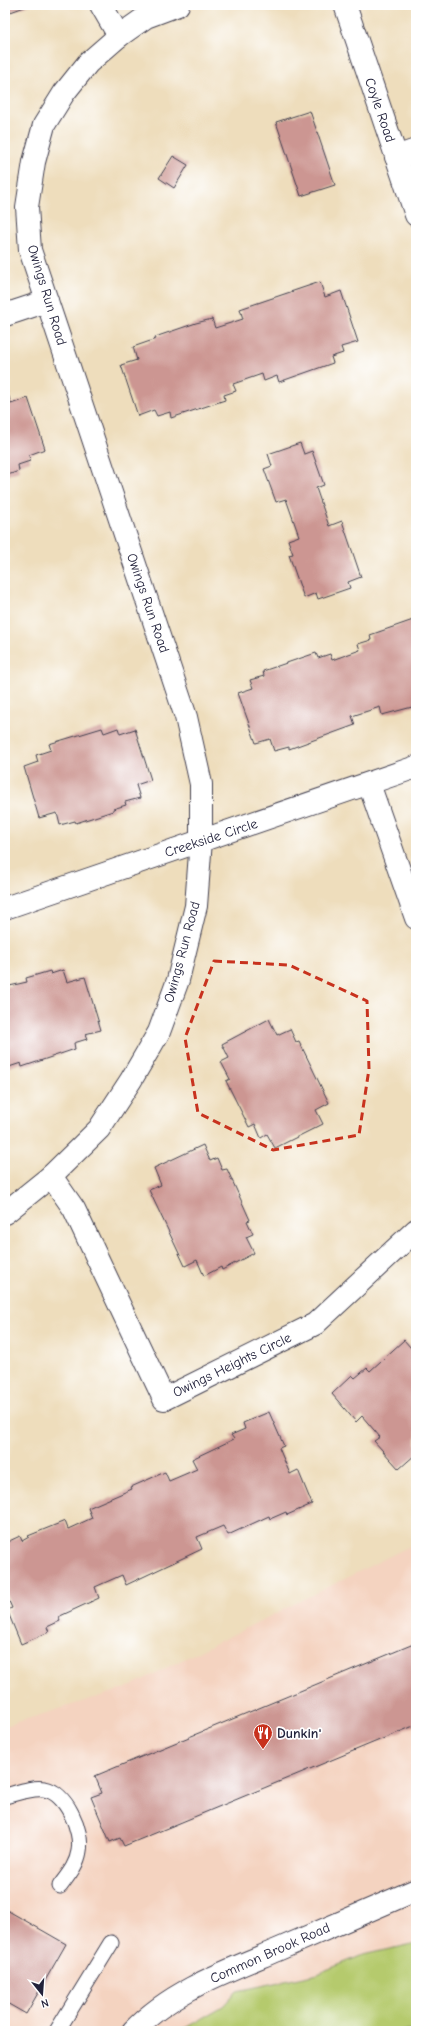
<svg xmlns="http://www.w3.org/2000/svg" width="421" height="2036" font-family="'Comic Neue',sans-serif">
  <rect width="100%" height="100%" fill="#fff"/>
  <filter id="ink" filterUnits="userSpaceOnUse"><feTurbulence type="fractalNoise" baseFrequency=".025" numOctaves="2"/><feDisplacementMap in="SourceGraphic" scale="8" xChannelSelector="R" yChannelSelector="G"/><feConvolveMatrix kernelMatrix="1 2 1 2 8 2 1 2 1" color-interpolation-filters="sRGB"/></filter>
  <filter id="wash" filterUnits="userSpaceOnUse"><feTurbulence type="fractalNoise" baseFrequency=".012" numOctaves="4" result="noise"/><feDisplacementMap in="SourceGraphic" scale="16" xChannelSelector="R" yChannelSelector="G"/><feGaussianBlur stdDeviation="0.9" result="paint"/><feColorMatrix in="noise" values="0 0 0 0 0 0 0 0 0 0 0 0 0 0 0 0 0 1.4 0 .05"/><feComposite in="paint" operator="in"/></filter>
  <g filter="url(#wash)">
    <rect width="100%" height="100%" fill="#eeddbc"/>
    <polygon fill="#f4d3c0" points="416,1543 416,1943 363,1955 314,1975 237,1991 223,2006 180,2031 5,2031 5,1726 126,1688"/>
    <polygon fill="#b5ca6d" stroke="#6c7654" points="416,1943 416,2031 180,2031 223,2006 237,1991 314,1975 363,1955"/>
    <g id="blocks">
      <g fill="#cc9692">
        <polygon points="5,5 30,5 5,14"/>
        <polygon points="310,111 335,185 301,196 276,122"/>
        <polygon points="173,156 188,165 174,188 159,178"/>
        <polygon points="320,282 325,297 341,291 358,342 341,347 343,353 331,357 333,363 279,382 277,376 264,381 262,374 233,384 236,391 224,395 225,400 171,418 170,412 157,416 154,410 138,416 121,365 137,360 133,347 156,339 155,337 196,323 212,319 215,328 243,319 240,309"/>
        <polygon points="7,390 11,404 28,398 45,449 29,455 30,461 18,465 19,471 5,476 5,391"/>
        <polygon points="300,443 304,454 312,451 324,485 316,488 329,526 342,521 361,577 348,582 350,588 318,599 316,593 304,598 289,555 293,554 288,540 299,536 286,499 276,502 264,469 272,466 268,454"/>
        <polygon points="416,619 416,706 382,715 380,707 352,716 355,725 289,749 289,747 274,751 270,739 256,743 238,693 253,688 250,680 264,676 263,671 316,653 318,658 330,654 332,660 360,650 358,644 371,640 370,635"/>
        <polygon points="102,728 104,733 118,728 120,734 135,729 151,780 136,785 140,798 125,802 126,805 113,809 113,811 76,823 75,821 60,825 57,813 39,818 24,767 38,762 36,755 51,750 49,744"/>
        <polygon points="63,970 67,982 85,977 101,1030 85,1034 87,1039 74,1043 75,1049 22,1067 21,1063 9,1067 7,1061 5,1061 5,987 27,982 26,978 50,971 51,974"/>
        <polygon points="269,1019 277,1035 290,1029 296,1042 299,1041 329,1103 316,1110 323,1124 275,1148 267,1134 261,1138 255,1124 249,1127 226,1081 230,1079 221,1062 229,1058 222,1044"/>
        <polygon points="203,1145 210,1161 217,1158 222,1170 227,1169 250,1220 247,1221 253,1234 246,1237 254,1253 222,1270 221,1267 204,1276 197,1260 185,1266 149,1190 161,1185 154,1168"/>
        <polygon points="404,1340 411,1348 416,1343 416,1454 399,1469 374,1441 380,1437 362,1416 356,1422 332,1394 352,1375 355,1378 367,1368 370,1371"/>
        <polygon points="269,1412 284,1446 279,1448 290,1474 298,1470 312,1504 287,1515 286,1512 270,1519 269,1516 228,1535 223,1526 197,1537 202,1549 126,1585 122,1575 95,1587 99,1598 58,1617 60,1621 47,1627 49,1632 21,1644 7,1610 12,1608 5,1592 5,1543 20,1536 22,1541 29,1537 28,1536 65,1521 68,1529 92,1518 88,1508 132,1489 131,1487 165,1472 169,1481 197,1469 192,1459 234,1439 231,1435 245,1429 243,1423"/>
        <polygon points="416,1643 416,1725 124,1846 120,1838 110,1842 91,1797 102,1793 95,1776"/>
        <polygon points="5,1909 66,1944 26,2014 5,2002"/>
      </g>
    </g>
  </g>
  <g filter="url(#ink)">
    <use href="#blocks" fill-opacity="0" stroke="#413e4e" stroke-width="1"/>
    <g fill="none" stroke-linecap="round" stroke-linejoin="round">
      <defs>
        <g id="service">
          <path d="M5,1796C17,1793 32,1787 44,1789C66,1792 83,1831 79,1851C77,1865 68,1875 60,1886"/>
          <polyline points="57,2031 111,1943"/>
        </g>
        <g id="minor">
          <polyline points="101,5 119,36"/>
          <polyline points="345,5 416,215"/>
          <polyline points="396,157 416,150"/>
          <polyline points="5,315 47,301"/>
          <polyline points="369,784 416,918"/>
          <polyline points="5,908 416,767"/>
          <polyline points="51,1176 74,1209 164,1399 315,1324 416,1230"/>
          <polyline points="5,1213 51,1176 99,1129 131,1080 159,1032 178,980 196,906 201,840 201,784 186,717 30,250 27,207 34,162 44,125 64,93 88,63 119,36 146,17 178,5"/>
          <path d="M133,2031C171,1991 227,1971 277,1950C323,1930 370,1910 416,1890"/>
        </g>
      </defs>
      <use href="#service" stroke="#413e4e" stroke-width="17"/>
      <use href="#minor" stroke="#413e4e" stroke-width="24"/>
      <use href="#service" stroke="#fff" stroke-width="15"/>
      <use href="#minor" stroke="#fff" stroke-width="22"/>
    </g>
  </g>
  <path fill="none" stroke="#c8321e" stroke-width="3" stroke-dasharray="8 5" stroke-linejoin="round" d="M214,961L289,965L367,1001L369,1069L359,1135L273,1150L198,1113L185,1038Z"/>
  <defs>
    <symbol id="restaurant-pin" viewBox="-11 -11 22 30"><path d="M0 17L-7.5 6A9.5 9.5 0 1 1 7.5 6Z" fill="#c8321e" stroke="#fff"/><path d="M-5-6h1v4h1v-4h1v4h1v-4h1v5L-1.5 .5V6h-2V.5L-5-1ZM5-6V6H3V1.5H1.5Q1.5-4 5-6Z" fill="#fff"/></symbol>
  </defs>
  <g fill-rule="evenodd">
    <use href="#restaurant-pin" x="252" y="1722" width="22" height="30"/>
  </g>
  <g text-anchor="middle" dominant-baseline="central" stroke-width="3.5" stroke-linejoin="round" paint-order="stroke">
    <g font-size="14" fill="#22223b" stroke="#fff">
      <text transform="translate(380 110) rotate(71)">Coyle Road</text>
      <text transform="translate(47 295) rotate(73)">Owings Run Road</text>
      <text transform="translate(148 603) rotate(71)">Owings Run Road</text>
      <text transform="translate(211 838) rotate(-18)">Creekside Circle</text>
      <text transform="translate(182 952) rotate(-75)">Owings Run Road</text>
      <text transform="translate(232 1365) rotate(-26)">Owings Heights Circle</text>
      <text transform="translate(270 1953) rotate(-24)">Common Brook Road</text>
    </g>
    <g font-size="14" font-weight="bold" fill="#22223b" stroke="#fff" text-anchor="start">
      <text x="277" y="1733">Dunkin'</text>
    </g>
  </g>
  <rect width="421" height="2036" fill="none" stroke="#fff" stroke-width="20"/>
  <g transform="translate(42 1994) rotate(163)" stroke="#ffffff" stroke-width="3" paint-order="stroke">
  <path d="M0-3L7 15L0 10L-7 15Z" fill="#22223b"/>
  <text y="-6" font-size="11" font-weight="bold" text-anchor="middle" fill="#22223b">N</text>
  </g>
</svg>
